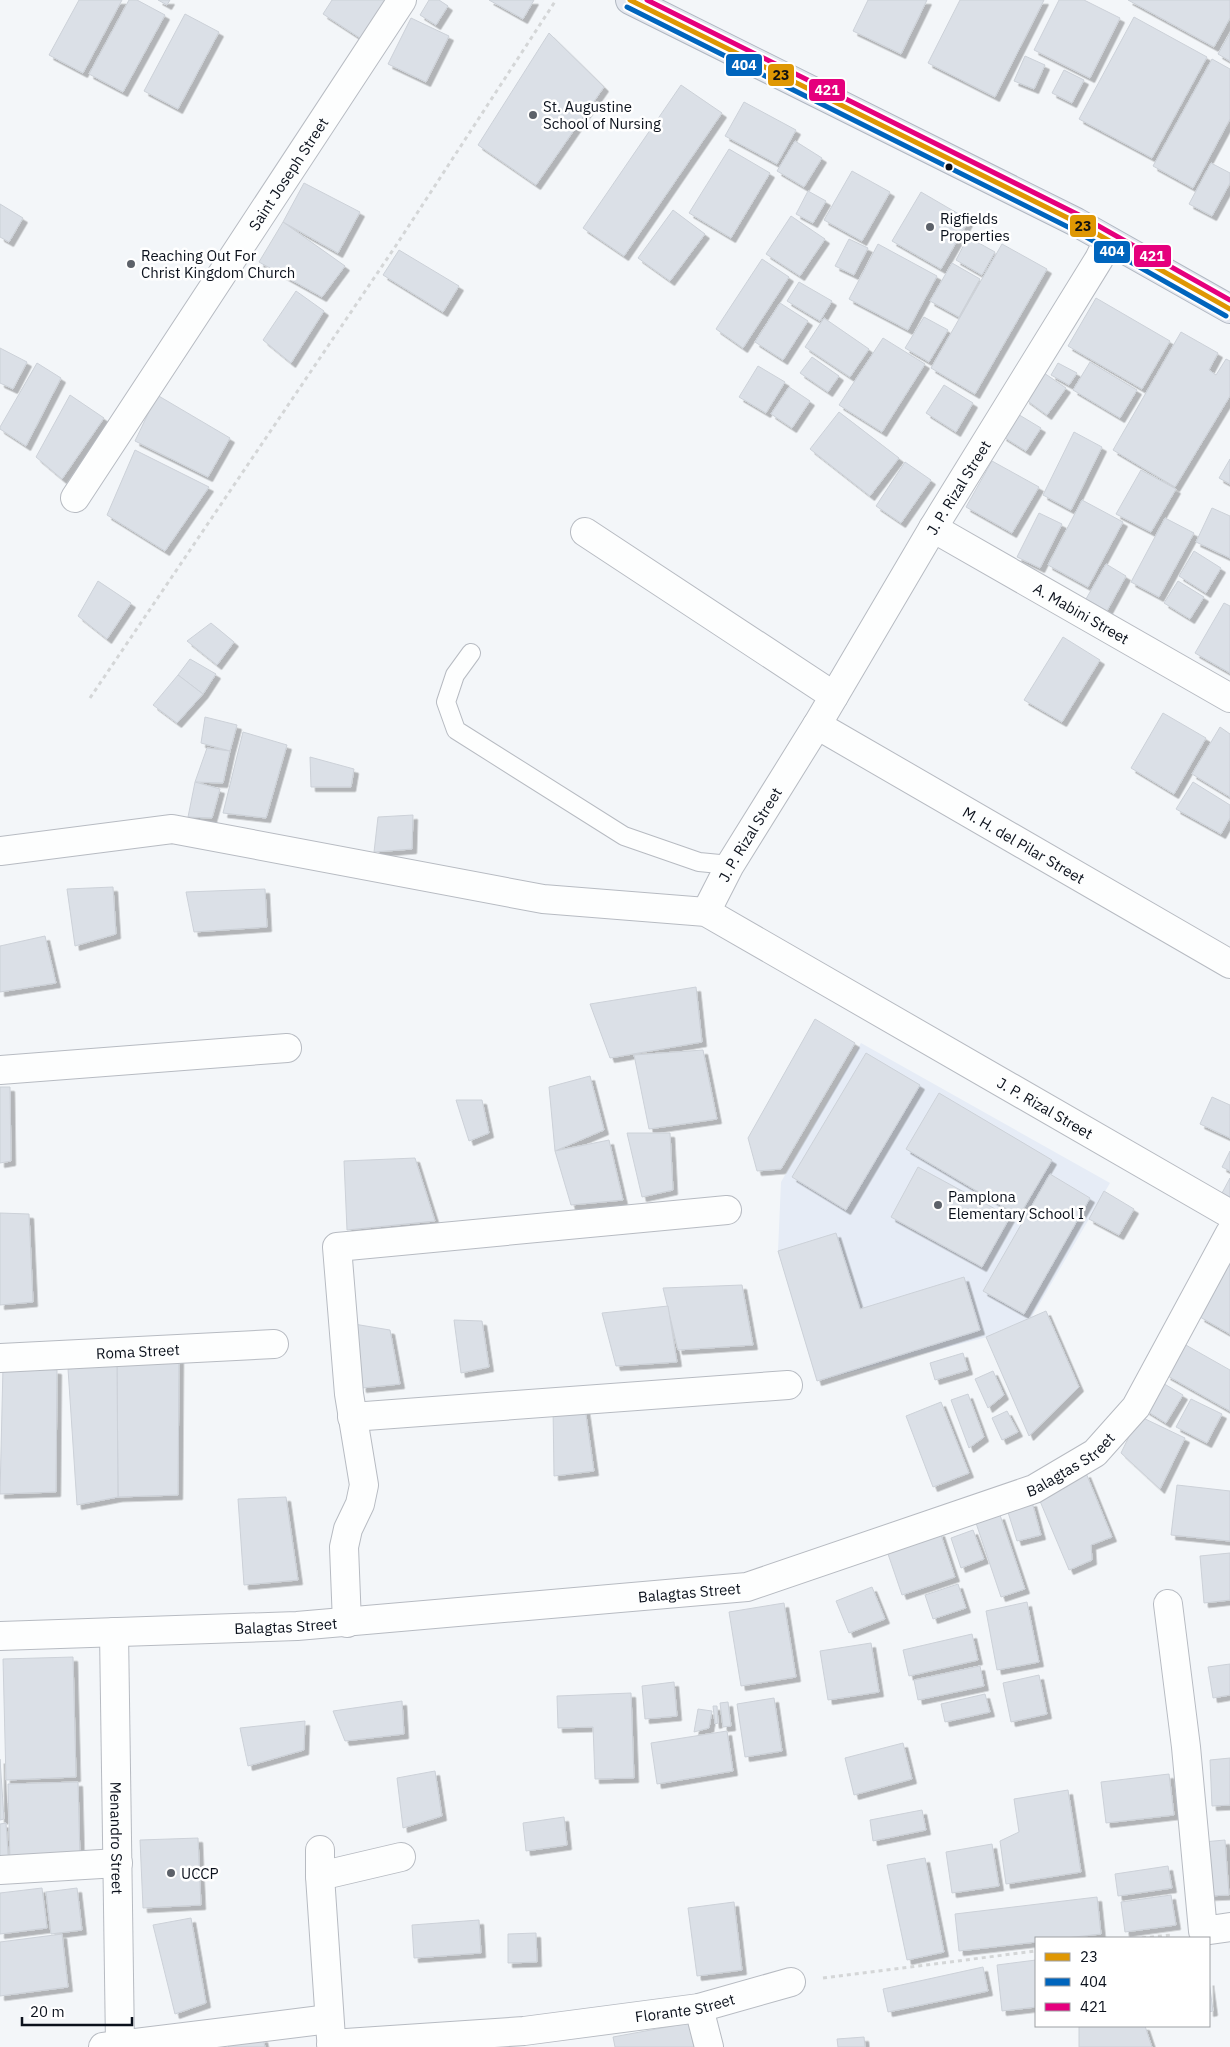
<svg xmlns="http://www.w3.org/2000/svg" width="1230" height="2047" font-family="'IBM Plex Sans',sans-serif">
  <defs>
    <filter id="shadow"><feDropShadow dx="4.5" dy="4.5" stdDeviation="0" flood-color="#0004"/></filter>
  </defs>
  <rect width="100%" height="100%" fill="#f3f6f9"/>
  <polygon fill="#e6ecf6" points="861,1043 1110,1183 1026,1327 817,1381 778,1251 781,1182"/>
  <g fill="#dbe0e7" stroke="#ccd1d8" filter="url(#shadow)">
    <polygon points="79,0 122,0 83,73 49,55"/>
    <polygon points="129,0 137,0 165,15 123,92 89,74"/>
    <polygon points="158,0 170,0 167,5"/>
    <polygon points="332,0 386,0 360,38 323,14"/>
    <polygon points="429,0 439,0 448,6 436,25 420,15"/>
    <polygon points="489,0 534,0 523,19"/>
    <polygon points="868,0 927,0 901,54 853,31"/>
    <polygon points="960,0 1044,0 995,97 928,63"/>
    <polygon points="1059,0 1084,0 1120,18 1090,78 1034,50"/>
    <polygon points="1128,0 1230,0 1230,18 1214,47"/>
    <polygon points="185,14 219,32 178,109 144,91"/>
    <polygon points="1134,17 1207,57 1152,158 1079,119"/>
    <polygon points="411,18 449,36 426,82 388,64"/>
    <polygon points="549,33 604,87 536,185 478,145"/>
    <polygon points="1230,33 1230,61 1218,54"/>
    <polygon points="1025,56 1045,65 1034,89 1014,81"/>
    <polygon points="1212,59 1230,69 1230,119 1193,188 1153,166"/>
    <polygon points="1064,70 1084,80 1072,103 1052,93"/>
    <polygon points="681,85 722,113 624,256 583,228"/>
    <polygon points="744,102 796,130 777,164 725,136"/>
    <polygon points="795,141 822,158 804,187 777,171"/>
    <polygon points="729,149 770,173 731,238 689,213"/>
    <polygon points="1211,163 1230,173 1230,183 1212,216 1189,204"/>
    <polygon points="852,171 890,192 862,241 824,220"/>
    <polygon points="304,183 360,212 338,253 283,222"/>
    <polygon points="808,191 826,201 813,223 796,214"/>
    <polygon points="921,192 969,220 941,269 892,241"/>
    <polygon points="0,204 23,218 9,242 0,237"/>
    <polygon points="673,210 705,234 670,281 638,258"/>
    <polygon points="791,216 825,239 800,276 766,254"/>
    <polygon points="283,222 345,266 322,297 259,262"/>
    <polygon points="968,237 995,252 982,275 956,260"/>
    <polygon points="849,239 868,248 854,275 835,266"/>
    <polygon points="878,244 937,276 908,330 849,299"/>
    <polygon points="1002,244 1047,269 975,394 931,368"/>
    <polygon points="399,250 459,286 443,312 383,275"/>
    <polygon points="762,259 789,277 743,348 716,329"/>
    <polygon points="952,263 980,279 959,317 930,301"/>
    <polygon points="799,282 832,301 820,321 787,301"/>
    <polygon points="296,291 324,311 291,363 263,340"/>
    <polygon points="1096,298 1170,341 1142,389 1068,346"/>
    <polygon points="780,303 808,321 783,360 755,342"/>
    <polygon points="924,317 948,330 929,362 905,348"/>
    <polygon points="824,318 869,349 850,377 805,347"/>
    <polygon points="1181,332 1218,353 1209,370 1216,375 1226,359 1230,361 1230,396 1175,487 1113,450"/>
    <polygon points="883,338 925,364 882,432 839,405"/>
    <polygon points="0,348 27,362 13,389 0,383"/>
    <polygon points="812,357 839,376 828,392 800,373"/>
    <polygon points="1090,362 1137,390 1120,418 1073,390"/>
    <polygon points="37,363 61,378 26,446 0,429 0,427"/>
    <polygon points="1058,363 1077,373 1069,385 1051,375"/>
    <polygon points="758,366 785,382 766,413 739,397"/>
    <polygon points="1044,373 1066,388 1047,415 1025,399"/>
    <polygon points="944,385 973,403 956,432 926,413"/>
    <polygon points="789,387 810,401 792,428 771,414"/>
    <polygon points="70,395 104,418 62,479 36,457"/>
    <polygon points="157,395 230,438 208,477 135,441"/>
    <polygon points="839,412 899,458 870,496 810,449"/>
    <polygon points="1016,413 1041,428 1026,451 1002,436"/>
    <polygon points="1074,432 1102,447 1071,510 1043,495"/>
    <polygon points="135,450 209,487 165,551 107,515"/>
    <polygon points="1230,459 1230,484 1219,478"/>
    <polygon points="992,461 1039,487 1012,533 966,507"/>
    <polygon points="905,462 931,480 901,523 876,506"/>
    <polygon points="1141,470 1176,489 1151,532 1116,514"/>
    <polygon points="1082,500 1123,522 1088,587 1048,565"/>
    <polygon points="1212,508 1230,516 1230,558 1196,542"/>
    <polygon points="1039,513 1062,524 1040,568 1017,557"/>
    <polygon points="1165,518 1194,533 1159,597 1131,582"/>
    <polygon points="1194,551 1221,568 1206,593 1179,576"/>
    <polygon points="1106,564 1126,576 1107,611 1086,599"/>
    <polygon points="98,581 131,603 107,639 78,616"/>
    <polygon points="1178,581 1204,597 1190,619 1164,603"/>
    <polygon points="1224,603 1230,606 1230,673 1195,653"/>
    <polygon points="211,623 234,642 217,665 187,641"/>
    <polygon points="1063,637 1100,660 1062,722 1024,700"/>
    <polygon points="190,659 216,674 203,694 178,675"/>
    <polygon points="178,675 203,694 177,723 153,705"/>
    <polygon points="1163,713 1206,738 1174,794 1131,768"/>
    <polygon points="205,717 237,725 230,751 201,743"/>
    <polygon points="1220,727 1230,734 1230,797 1192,774"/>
    <polygon points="243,732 287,745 266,818 223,813"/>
    <polygon points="207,748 230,751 223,783 195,782"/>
    <polygon points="310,757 354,769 351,787 311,787"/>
    <polygon points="195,782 220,789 212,818 188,817"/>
    <polygon points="1193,782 1230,805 1230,818 1221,834 1176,809"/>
    <polygon points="413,815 412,849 374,852 378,817"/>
    <polygon points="113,887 116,934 75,946 67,889"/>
    <polygon points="265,889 267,927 194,932 186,892"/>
    <polygon points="45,936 56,983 0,992 0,946"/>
    <polygon points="696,987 702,1042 610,1058 590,1004"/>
    <polygon points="815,1019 855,1043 781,1169 757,1171 748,1138"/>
    <polygon points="703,1050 717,1119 649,1129 634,1055"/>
    <polygon points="866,1053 920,1085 846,1210 792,1177"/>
    <polygon points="590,1076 604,1130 555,1151 549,1087"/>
    <polygon points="0,1087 10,1087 11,1161 0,1163"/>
    <polygon points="939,1093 1052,1160 1019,1216 906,1149"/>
    <polygon points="1212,1097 1230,1105 1230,1138 1200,1124"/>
    <polygon points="456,1100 482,1100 489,1133 469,1141"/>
    <polygon points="627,1133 670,1133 673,1190 642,1197"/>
    <polygon points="609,1140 623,1200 571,1205 555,1151"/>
    <polygon points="1230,1151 1230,1171 1222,1167"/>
    <polygon points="415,1158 435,1221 347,1230 344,1161"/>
    <polygon points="918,1167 1010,1217 982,1267 891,1217"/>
    <polygon points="1050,1174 1090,1198 1024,1314 983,1291"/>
    <polygon points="1230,1178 1230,1197 1222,1193"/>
    <polygon points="1104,1191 1134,1209 1119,1235 1089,1219"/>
    <polygon points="0,1213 29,1214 33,1302 0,1305"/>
    <polygon points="836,1233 860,1309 964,1277 980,1330 817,1381 778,1251"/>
    <polygon points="1230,1263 1230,1334 1200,1317"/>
    <polygon points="742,1285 753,1345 678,1350 663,1288"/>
    <polygon points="668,1306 677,1362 616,1366 602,1313"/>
    <polygon points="1046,1311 1079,1387 1029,1436 986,1337"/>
    <polygon points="454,1320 482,1321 489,1367 461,1373"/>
    <polygon points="354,1324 390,1330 400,1384 362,1388"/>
    <polygon points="1184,1344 1230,1370 1230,1411 1166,1375"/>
    <polygon points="963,1353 968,1370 935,1380 930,1363"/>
    <polygon points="179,1359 178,1495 118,1497 117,1364"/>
    <polygon points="117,1364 118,1497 77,1505 68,1369"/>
    <polygon points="3,1366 57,1370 56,1492 0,1494"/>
    <polygon points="993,1371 1004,1395 988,1408 975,1379"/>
    <polygon points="1161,1382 1183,1395 1166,1423 1145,1410"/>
    <polygon points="968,1394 984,1437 969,1448 951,1400"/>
    <polygon points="1191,1399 1222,1414 1207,1443 1176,1427"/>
    <polygon points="941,1402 969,1473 933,1487 906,1416"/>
    <polygon points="553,1407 585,1408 594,1471 554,1476"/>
    <polygon points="1007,1411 1018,1432 1002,1440 992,1418"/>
    <polygon points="1139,1416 1185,1438 1160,1489 1121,1453"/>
    <polygon points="1086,1473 1112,1537 1091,1545 1092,1560 1069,1570 1037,1494"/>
    <polygon points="1177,1485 1230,1491 1230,1541 1171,1535"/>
    <polygon points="286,1497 298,1580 244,1585 238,1499"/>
    <polygon points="1032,1502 1041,1535 1017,1541 1007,1509"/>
    <polygon points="1000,1515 1025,1589 1001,1597 976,1523"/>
    <polygon points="973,1530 984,1559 961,1568 951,1538"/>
    <polygon points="940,1532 955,1577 902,1595 887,1551"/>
    <polygon points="1230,1553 1230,1600 1204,1603 1200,1556"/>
    <polygon points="958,1584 966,1608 933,1619 925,1595"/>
    <polygon points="872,1587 885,1619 849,1633 836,1601"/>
    <polygon points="1027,1602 1039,1662 997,1670 986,1611"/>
    <polygon points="784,1603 796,1677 741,1686 729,1612"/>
    <polygon points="972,1634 978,1660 909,1676 903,1650"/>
    <polygon points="871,1643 879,1692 828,1700 820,1651"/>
    <polygon points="73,1657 76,1777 6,1780 3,1659"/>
    <polygon points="1230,1664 1230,1695 1213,1698 1208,1667"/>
    <polygon points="980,1666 984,1686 918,1700 914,1680"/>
    <polygon points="1039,1675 1047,1714 1011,1722 1003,1683"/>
    <polygon points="674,1682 677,1716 645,1719 642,1686"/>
    <polygon points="631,1693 634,1778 595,1779 593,1727 558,1728 557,1696"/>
    <polygon points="985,1694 990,1712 945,1722 941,1704"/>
    <polygon points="774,1698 782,1751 745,1757 737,1704"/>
    <polygon points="402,1701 404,1734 345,1741 333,1711"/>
    <polygon points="728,1702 731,1726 723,1727 720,1703"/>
    <polygon points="713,1706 717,1706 718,1723 715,1724"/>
    <polygon points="698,1709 712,1711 709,1728 694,1732"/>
    <polygon points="305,1721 304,1750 248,1766 240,1728"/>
    <polygon points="727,1731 733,1771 657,1784 651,1743"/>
    <polygon points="903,1743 912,1779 854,1795 845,1758"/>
    <polygon points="1230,1758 1230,1805 1212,1806 1210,1760"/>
    <polygon points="0,1759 4,1819 0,1820"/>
    <polygon points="435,1771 442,1816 403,1828 397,1778"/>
    <polygon points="1169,1774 1174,1815 1106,1823 1101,1782"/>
    <polygon points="78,1782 80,1859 10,1861 8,1784"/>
    <polygon points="1068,1790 1081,1872 1006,1884 1000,1841 1019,1832 1014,1799"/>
    <polygon points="922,1810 926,1830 873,1841 870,1820"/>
    <polygon points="564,1817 567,1845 526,1851 523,1823"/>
    <polygon points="6,1823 9,1869 0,1870 0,1824"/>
    <polygon points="198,1838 201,1905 143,1908 140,1840"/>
    <polygon points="1225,1840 1229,1895 1207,1896 1203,1842"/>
    <polygon points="992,1844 999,1886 952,1893 946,1852"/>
    <polygon points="925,1858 944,1952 907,1960 887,1865"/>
    <polygon points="1168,1866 1172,1888 1118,1896 1115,1874"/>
    <polygon points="42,1888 47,1928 0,1934 0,1893"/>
    <polygon points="77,1888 82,1930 51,1934 46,1892"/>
    <polygon points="1171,1895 1176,1925 1125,1932 1121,1902"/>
    <polygon points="1097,1897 1101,1934 1066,1938 1036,1938 1036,1942 959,1951 955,1914"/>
    <polygon points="734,1902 742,1970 697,1976 688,1908"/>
    <polygon points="191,1918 206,2003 175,2014 153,1925"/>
    <polygon points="479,1920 481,1953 414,1958 412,1925"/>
    <polygon points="536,1933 537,1962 508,1963 508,1934"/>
    <polygon points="62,1934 68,1987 0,1996 0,1942"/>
    <polygon points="1036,1960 1036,2007 1002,2011 997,1965"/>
    <polygon points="983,1967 988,1991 888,2012 883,1989"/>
    <polygon points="1209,1981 1213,2011 1209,2012"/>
    <polygon points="689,2023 694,2047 615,2047 613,2037"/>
    <polygon points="1079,2026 1145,2026 1152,2047 1079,2047"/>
    <polygon points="864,2037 865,2047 838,2047 837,2039"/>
    <polygon points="263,2038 265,2047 229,2047 228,2046"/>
  </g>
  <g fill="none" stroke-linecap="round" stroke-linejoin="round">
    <defs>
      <polyline id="lane" points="471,653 455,675 446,702 456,730 624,836 699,862 730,865"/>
      <g id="street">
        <path id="s1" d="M75,498L402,0"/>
        <path id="s2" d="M933,528L1230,698"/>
        <polyline points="585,532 834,696"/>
        <path id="s3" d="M817,725L1230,964"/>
        <path id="s4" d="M0,851L172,829L543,899L706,912L1230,1214"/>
        <path id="s5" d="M706,912L730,865L817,725L933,528L1099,259L1108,241"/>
        <polyline points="0,1070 287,1048"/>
        <path id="s6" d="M0,1358L274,1344"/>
        <polyline points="352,1417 788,1385"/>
        <polyline points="1168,1604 1186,1747 1203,1931 1230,1927"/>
        <polyline points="347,1623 344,1547 348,1529 360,1504 364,1485 349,1394 337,1247 727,1210"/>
        <path id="s7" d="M114,1632L120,2044"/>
        <path id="s8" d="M0,1636L297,1626L747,1587L1034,1489L1095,1453L1136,1407L1230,1233"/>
        <polyline points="320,1850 320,1876 331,2038"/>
        <polyline points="0,1870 118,1863"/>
        <polyline points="320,1876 401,1857"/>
        <polyline points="699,2008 709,2047"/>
        <path id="s9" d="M331,2044L524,2031L699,2008L791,1982"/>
        <polyline points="103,2047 329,2019"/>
      </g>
      <polyline id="highway" points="630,0 1076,222 1230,309"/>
    </defs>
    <use href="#lane" stroke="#b7bbc2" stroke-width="20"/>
    <use href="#street" stroke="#b7bbc2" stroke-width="30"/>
    <use href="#highway" stroke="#b0b7c1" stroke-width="30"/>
    <g stroke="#d4d6d7" stroke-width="3" stroke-dasharray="4 4" stroke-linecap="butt">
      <polyline points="90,698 395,247 556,0"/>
      <polyline points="1142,1938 1171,1935"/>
      <polyline points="823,1978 1036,1951"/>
    </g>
    <use href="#lane" stroke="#fdfefe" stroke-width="18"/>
    <use href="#street" stroke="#fdfefe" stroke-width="28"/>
    <use href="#highway" stroke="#e4e8f0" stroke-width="28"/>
    <defs>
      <polyline id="bus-1" points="630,0 1076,222 1230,309"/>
      <polyline id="bus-2" points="627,7 1072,229 1226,316"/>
      <polyline id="bus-3" points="647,0 1079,215 1230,300"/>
    </defs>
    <use href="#bus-1" stroke="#fff" stroke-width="9"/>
    <use href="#bus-2" stroke="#fff" stroke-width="9"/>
    <use href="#bus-3" stroke="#fff" stroke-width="9"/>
    <use href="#bus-1" stroke="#df9703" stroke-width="5"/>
    <use href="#bus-2" stroke="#0065bd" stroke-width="5"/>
    <use href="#bus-3" stroke="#e5007d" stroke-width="5"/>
  </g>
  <g fill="#5c6169" stroke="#fff" stroke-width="2">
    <circle cx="533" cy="115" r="5"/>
    <circle cx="930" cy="227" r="5"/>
    <circle cx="131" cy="264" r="5"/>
    <circle cx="938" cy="1205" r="5"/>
    <circle cx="171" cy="1873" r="5"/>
  </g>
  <circle fill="#0b111c" stroke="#fff" stroke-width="2" cx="949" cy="167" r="4.5"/>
  <g text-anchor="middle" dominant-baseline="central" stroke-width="5" stroke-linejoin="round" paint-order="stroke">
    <g font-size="15" fill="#0b111c" stroke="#fff" text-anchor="start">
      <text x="543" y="106">St. Augustine<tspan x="543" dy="17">School of Nursing</tspan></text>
      <text x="940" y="218">Rigfields<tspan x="940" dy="17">Properties</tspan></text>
      <text x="141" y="255">Reaching Out For<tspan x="141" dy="17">Christ Kingdom Church</tspan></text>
      <text x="948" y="1196">Pamplona<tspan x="948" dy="17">Elementary School I</tspan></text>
      <text x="181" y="1873">UCCP</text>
    </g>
    <g font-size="15" fill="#0b111c" stroke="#fff">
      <text stroke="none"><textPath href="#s1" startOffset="388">Saint Joseph Street</textPath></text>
      <text stroke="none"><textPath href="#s5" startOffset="494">J. P. Rizal Street</textPath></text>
      <text stroke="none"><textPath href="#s2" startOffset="171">A. Mabini Street</textPath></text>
      <text stroke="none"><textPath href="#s5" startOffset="89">J. P. Rizal Street</textPath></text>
      <text stroke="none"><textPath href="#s3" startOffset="239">M. H. del Pilar Street</textPath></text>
      <text stroke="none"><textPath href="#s4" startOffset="1106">J. P. Rizal Street</textPath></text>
      <text stroke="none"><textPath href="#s6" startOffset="138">Roma Street</textPath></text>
      <text stroke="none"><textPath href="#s8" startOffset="1096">Balagtas Street</textPath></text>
      <text stroke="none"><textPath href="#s8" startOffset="691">Balagtas Street</textPath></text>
      <text stroke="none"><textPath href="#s8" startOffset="286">Balagtas Street</textPath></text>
      <text stroke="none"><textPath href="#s7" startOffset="206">Menandro Street</textPath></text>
      <text stroke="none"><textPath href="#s9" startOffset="356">Florante Street</textPath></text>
    </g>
  </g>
  <g stroke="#fff" stroke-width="2">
    <rect x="725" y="53" width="38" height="24" rx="5" fill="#0065bd"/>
    <rect x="767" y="63" width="28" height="24" rx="5" fill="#df9703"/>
    <rect x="808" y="78" width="38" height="24" rx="5" fill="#e5007d"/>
    <rect x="1069" y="214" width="28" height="24" rx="5" fill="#df9703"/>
    <rect x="1093" y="240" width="38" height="24" rx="5" fill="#0065bd"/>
    <rect x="1133" y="244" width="39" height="24" rx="5" fill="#e5007d"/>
  </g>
  <g font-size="14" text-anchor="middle" font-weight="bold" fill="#fff">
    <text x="744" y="70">404</text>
    <text x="827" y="95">421</text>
    <text x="1112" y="256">404</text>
    <text x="1152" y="261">421</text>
  </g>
  <g font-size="14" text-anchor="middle" font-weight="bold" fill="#111">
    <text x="781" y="80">23</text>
    <text x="1083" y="231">23</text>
  </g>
  <rect x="1035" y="1937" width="175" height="90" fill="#ffffff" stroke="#9da0a4"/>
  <rect x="1045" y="1953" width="25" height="8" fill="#df9703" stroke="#9da0a4"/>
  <text x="1080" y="1962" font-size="15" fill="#0b111c">23</text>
  <rect x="1045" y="1978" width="25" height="8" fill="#0065bd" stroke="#9da0a4"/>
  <text x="1080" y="1987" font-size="15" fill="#0b111c">404</text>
  <rect x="1045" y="2003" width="25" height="8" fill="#e5007d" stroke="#9da0a4"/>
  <text x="1080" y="2012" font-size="15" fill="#0b111c">421</text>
  <path d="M22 2017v8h110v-8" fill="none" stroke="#0b111c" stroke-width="2.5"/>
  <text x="30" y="2017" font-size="15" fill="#0b111c" stroke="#ffffff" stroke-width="4" paint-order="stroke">20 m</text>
</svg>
